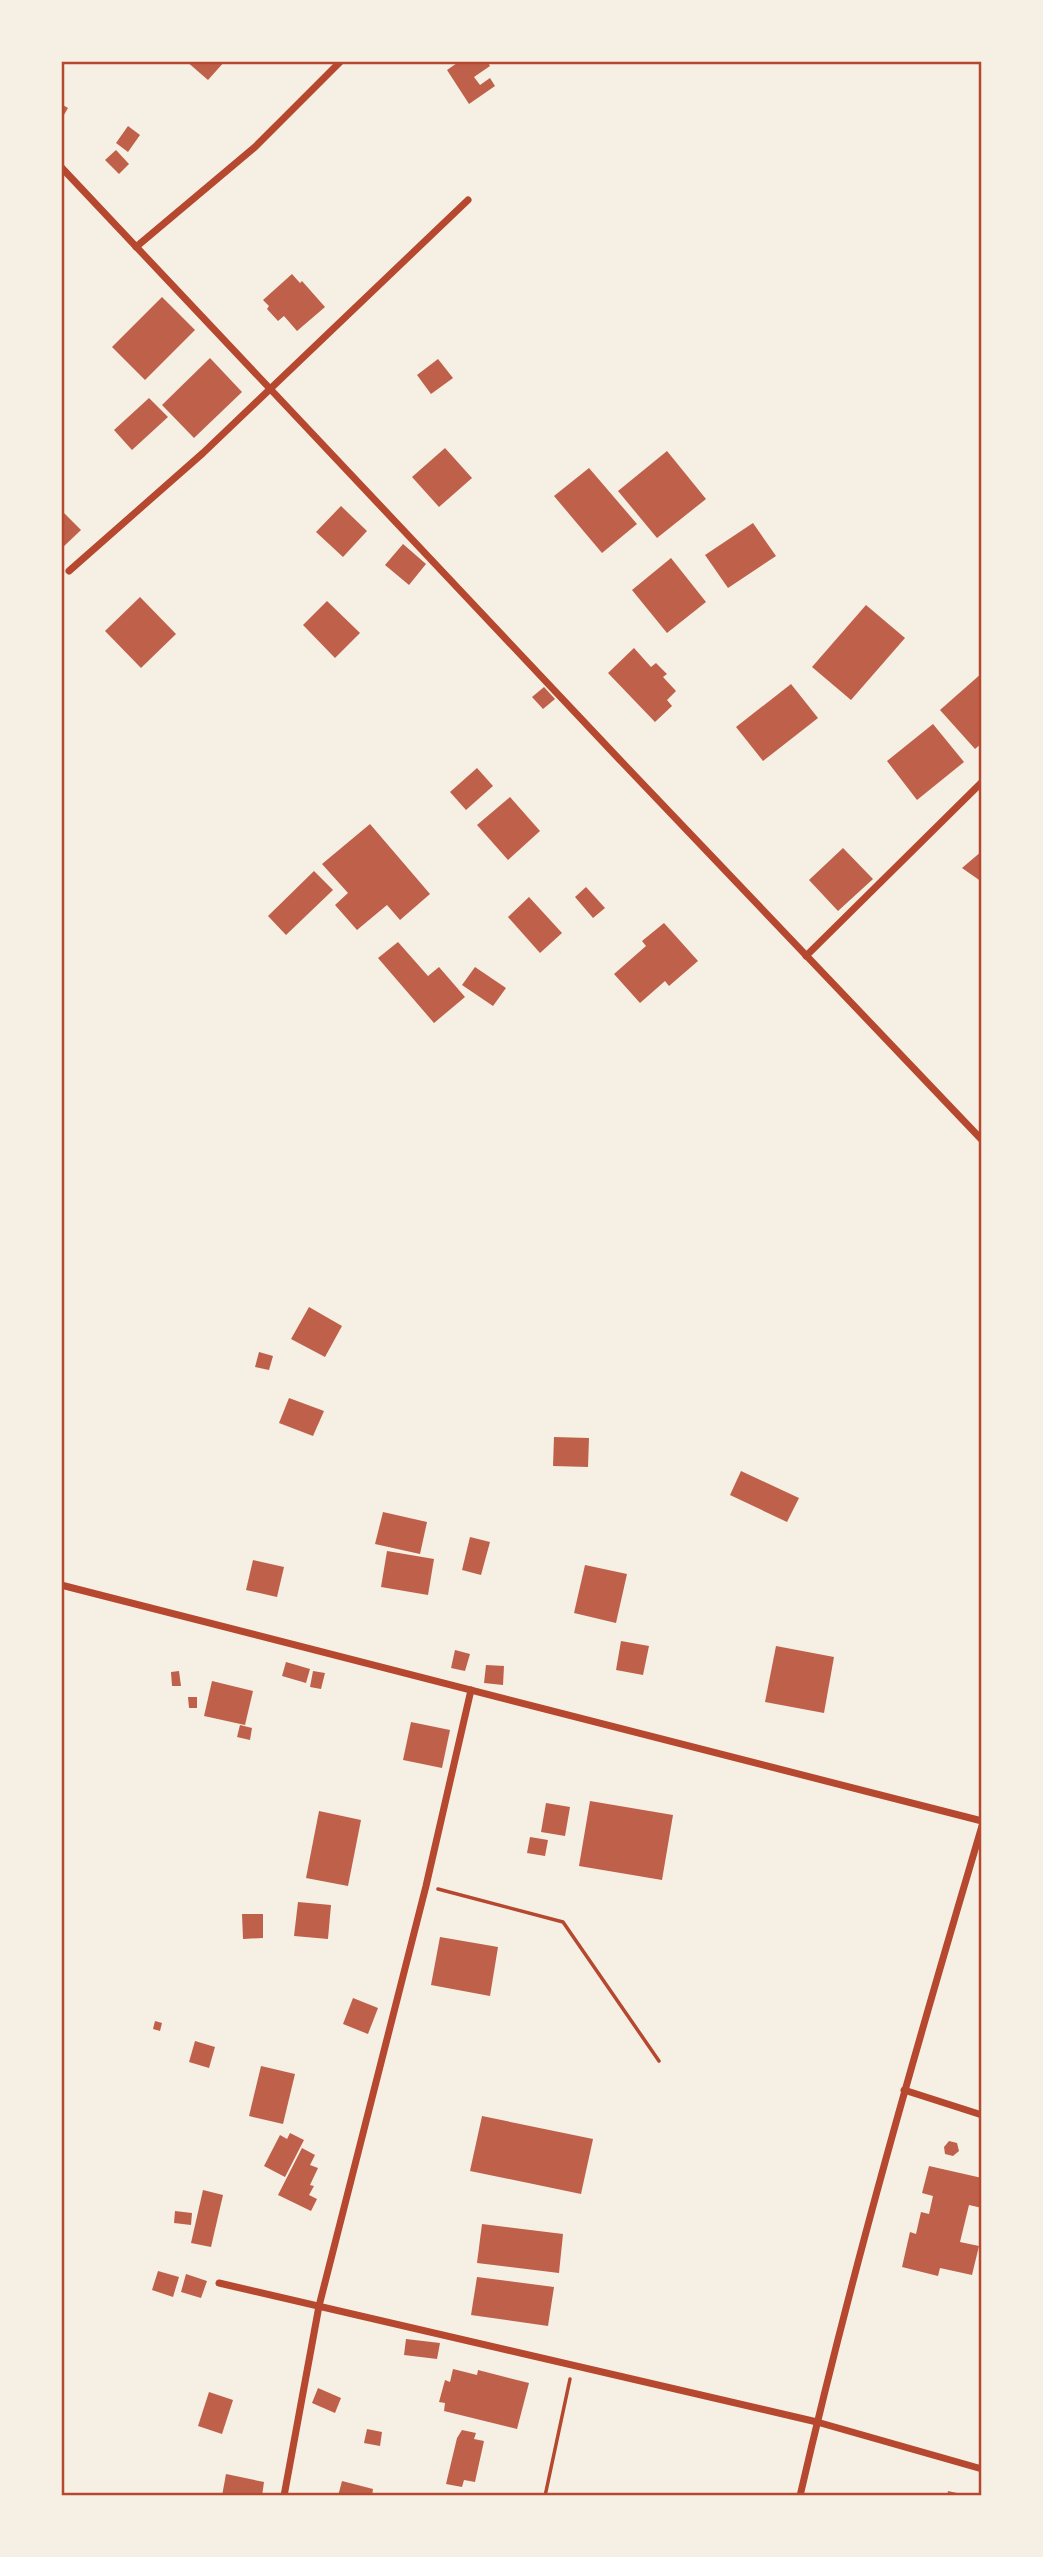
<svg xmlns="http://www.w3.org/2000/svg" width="1043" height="2557" font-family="Lato,sans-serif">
  <rect width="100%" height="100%" fill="#f6efe4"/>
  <g fill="#bf614a">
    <polygon points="186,61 225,61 208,80"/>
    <polygon points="460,61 487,61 490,66 474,77 480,85 490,78 495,86 469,104 447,70"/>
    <polygon points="61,104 68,108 61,120"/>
    <polygon points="128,126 140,135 128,152 116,143"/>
    <polygon points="116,150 129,164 119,174 105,160"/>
    <polygon points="292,274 300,283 302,281 325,307 297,331 284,316 278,321 267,309 269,306 263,300"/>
    <polygon points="162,297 195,330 145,380 112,347"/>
    <polygon points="210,358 242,392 194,438 162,405"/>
    <polygon points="438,359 453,378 431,394 417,375"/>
    <polygon points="149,398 168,417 132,450 114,430"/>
    <polygon points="445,448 472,478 439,507 412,477"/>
    <polygon points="667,451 706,499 657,538 618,491"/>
    <polygon points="589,468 637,524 602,553 554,496"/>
    <polygon points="341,506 367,531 343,557 316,532"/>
    <polygon points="61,510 81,530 61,549"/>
    <polygon points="753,523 776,556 728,588 705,555"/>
    <polygon points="403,544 426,564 409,585 385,565"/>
    <polygon points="671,558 706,602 667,633 632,590"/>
    <polygon points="140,597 176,634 141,668 105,631"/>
    <polygon points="327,601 360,633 335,658 303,625"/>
    <polygon points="866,605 905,638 851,700 812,667"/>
    <polygon points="634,648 651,667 656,663 667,674 663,677 676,691 667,700 672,706 655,722 608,673"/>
    <polygon points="982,673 982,743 975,749 940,710"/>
    <polygon points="791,684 818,718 763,761 736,727"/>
    <polygon points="544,687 555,699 543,709 532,697"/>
    <polygon points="933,724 964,762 917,800 887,761"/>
    <polygon points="477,768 493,786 466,810 450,792"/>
    <polygon points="510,797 540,831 508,860 477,825"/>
    <polygon points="370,824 430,894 400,920 387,905 357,930 335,905 348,893 322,864"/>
    <polygon points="843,848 873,879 838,911 809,880"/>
    <polygon points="982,851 982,882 962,868"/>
    <polygon points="314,871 333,890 286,935 268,916"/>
    <polygon points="586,887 605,908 593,918 575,897"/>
    <polygon points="529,897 562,933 540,953 508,917"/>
    <polygon points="664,923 698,961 669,986 665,981 640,1003 614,974 646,946 642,941"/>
    <polygon points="398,942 428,976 439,967 465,997 434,1023 378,958"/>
    <polygon points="475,967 506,988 493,1006 462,985"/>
    <polygon points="309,1307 342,1326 325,1357 291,1339"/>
    <polygon points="259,1352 273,1356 269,1370 255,1367"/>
    <polygon points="289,1398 324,1411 313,1436 279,1423"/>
    <polygon points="554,1437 589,1438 588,1467 553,1466"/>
    <polygon points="741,1471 799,1498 787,1522 730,1495"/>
    <polygon points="383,1512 427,1522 420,1554 375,1544"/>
    <polygon points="470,1537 490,1542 481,1575 462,1570"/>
    <polygon points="387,1551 434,1559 428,1595 381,1587"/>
    <polygon points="253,1560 284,1567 277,1597 246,1590"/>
    <polygon points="585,1565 627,1574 616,1623 574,1613"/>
    <polygon points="621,1641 649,1646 643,1675 616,1670"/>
    <polygon points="776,1646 834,1657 824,1713 765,1702"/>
    <polygon points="455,1650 470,1654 465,1671 451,1668"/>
    <polygon points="286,1662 310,1669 306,1683 282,1676"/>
    <polygon points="486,1665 504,1666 503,1685 484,1683"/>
    <polygon points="179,1671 181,1686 172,1686 171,1672"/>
    <polygon points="313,1671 325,1673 321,1689 310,1687"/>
    <polygon points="212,1681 253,1691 245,1725 204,1716"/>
    <polygon points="188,1697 197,1697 197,1708 189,1708"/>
    <polygon points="411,1722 450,1730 442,1768 403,1760"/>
    <polygon points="240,1725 252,1728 250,1740 237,1737"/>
    <polygon points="590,1801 673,1815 662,1880 579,1866"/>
    <polygon points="546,1803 570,1807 565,1836 541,1832"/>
    <polygon points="319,1811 361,1820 348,1886 306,1878"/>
    <polygon points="530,1837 548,1840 545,1856 527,1853"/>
    <polygon points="298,1902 331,1905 328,1939 294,1936"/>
    <polygon points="242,1914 263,1914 263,1938 243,1939"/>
    <polygon points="440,1937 498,1947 490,1996 431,1985"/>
    <polygon points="353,1998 378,2008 368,2034 343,2024"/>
    <polygon points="155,2021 162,2023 160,2031 153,2029"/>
    <polygon points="195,2041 215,2047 209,2068 189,2062"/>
    <polygon points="261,2066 295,2074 283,2124 249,2116"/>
    <polygon points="482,2116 593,2139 581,2194 470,2171"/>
    <polygon points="290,2133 304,2140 285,2177 264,2166 280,2135 287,2139"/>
    <polygon points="949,2141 957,2143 959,2151 953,2156 945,2154 944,2147"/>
    <polygon points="302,2148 315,2155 310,2165 318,2168 310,2185 314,2186 309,2195 317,2199 311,2211 278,2195"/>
    <polygon points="929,2166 982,2178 982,2208 969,2205 960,2242 979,2246 972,2275 940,2268 938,2276 902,2267 910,2232 916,2234 921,2212 929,2214 933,2196 922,2193"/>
    <polygon points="203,2190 223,2195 211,2247 191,2243"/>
    <polygon points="175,2211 192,2213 191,2225 174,2223"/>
    <polygon points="482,2224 563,2234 559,2273 477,2263"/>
    <polygon points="158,2271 179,2277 173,2297 152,2290"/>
    <polygon points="186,2274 207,2281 201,2298 181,2292"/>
    <polygon points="477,2277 554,2287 548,2326 471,2315"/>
    <polygon points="406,2339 440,2343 437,2359 404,2355"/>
    <polygon points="453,2369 477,2375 478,2370 529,2383 517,2429 444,2411 445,2403 439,2402 445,2380 450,2382"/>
    <polygon points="318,2388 341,2398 335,2413 312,2403"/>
    <polygon points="209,2392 233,2400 222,2434 198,2426"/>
    <polygon points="367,2429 382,2432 380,2446 364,2443"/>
    <polygon points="462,2430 476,2433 474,2439 484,2441 475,2482 464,2480 462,2487 446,2484 457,2438"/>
    <polygon points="226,2474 264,2482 262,2496 222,2496"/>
    <polygon points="342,2481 373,2489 372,2496 338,2496"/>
    <polygon points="948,2491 966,2495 965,2496 947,2496"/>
  </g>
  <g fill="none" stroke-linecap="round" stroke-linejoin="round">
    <g stroke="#b5482f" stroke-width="3.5">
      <polyline points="438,1889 563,1922 659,2061"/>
      <polyline points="545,2496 570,2379"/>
    </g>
    <g stroke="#b5482f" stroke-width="7">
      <polyline points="61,167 619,759 982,1140"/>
      <polyline points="136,247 255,147 341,61"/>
      <polyline points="69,571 203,453 468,200"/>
      <polyline points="806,956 982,782"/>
      <polyline points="61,1585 982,1821"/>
      <polyline points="904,2090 982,2115"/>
      <polyline points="219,2283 817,2422 982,2469"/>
      <polyline points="284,2496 319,2306 426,1886 471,1690"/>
      <path d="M800,2496C852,2270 916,2048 982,1826"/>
    </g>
  </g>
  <rect width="1043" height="2557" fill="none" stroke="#f6efe4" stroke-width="126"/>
  <rect x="63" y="63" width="917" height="2431" fill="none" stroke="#b5482f" stroke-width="2.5"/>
</svg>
